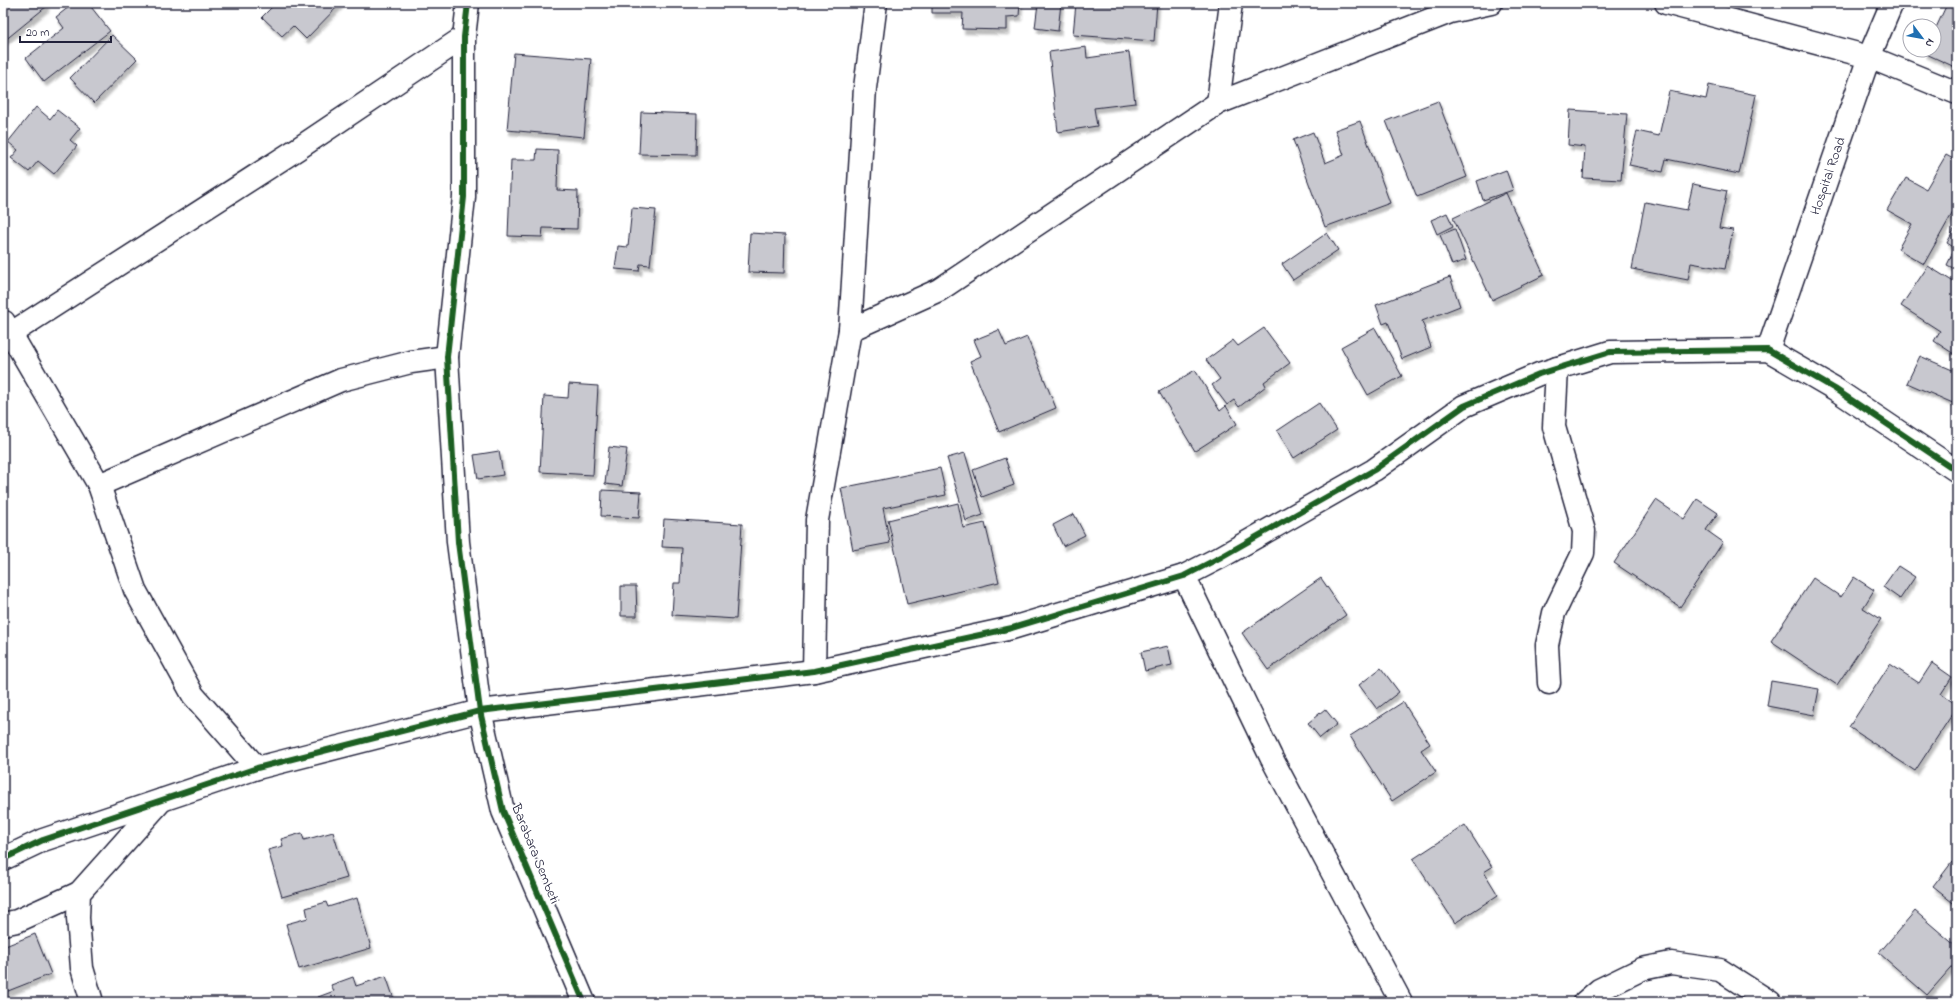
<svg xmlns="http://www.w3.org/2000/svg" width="1960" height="1005" font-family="'Indie Flower',sans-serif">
  <defs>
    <filter id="shadow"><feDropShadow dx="2.5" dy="4.5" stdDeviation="1" flood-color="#0004"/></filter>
  </defs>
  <rect width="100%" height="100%" fill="#fff"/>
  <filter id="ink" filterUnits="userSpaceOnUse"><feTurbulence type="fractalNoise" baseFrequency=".025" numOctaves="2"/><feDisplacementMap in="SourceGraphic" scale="8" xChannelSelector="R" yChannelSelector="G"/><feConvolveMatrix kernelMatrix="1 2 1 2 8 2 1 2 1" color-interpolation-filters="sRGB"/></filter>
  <g filter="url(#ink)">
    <g fill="#c8c8cf" stroke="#22223b" filter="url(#shadow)">
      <polygon points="3,3 44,3 47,6 4,41"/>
      <polygon points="74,3 88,3 110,31 44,82 26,58 64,28 56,17"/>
      <polygon points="270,3 341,3 306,39 293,26 282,36 262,17 273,6"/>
      <polygon points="932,3 1020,3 1019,16 1007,17 1007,30 962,29 963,13 932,13"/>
      <polygon points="1038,3 1061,3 1058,31 1035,28"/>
      <polygon points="1076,3 1157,3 1154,41 1073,35"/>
      <polygon points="1947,4 1957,8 1957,68 1924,53 1926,50 1934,50 1934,32"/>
      <polygon points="112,35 137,59 94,103 70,78"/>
      <polygon points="1086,47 1087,58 1129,52 1135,103 1094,108 1097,126 1058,132 1049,52"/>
      <polygon points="514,53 591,59 584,137 507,130"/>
      <polygon points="1709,85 1756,95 1739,174 1666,159 1663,172 1629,165 1637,131 1659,136 1669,91 1706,99"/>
      <polygon points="1438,101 1467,177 1417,197 1386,121"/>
      <polygon points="36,107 50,119 57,110 80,128 70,140 77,146 54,174 38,161 29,172 11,158 18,150 8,142"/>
      <polygon points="1570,110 1627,114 1621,180 1583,178 1585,147 1568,145"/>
      <polygon points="641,112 697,114 696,155 639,154"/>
      <polygon points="1360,121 1390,203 1325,227 1293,140 1313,132 1325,163 1344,155 1335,130"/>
      <polygon points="537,149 558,150 557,190 578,191 577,229 543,228 542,237 508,236 511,160 536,160"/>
      <polygon points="1946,155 1957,161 1957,205 1924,264 1898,249 1912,224 1887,210 1906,178 1926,189"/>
      <polygon points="1506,170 1513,190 1483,200 1477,181"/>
      <polygon points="1693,184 1727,191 1719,228 1733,230 1725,269 1691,263 1688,280 1632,269 1645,202 1687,210"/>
      <polygon points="1506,193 1544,275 1492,300 1453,218"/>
      <polygon points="632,208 656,210 650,265 640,264 639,271 615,269 618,246 628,247"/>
      <polygon points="1447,213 1453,226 1437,234 1431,220"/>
      <polygon points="1957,224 1957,270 1947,265 1955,248 1947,243"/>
      <polygon points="1455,229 1466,260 1452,265 1440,235"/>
      <polygon points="750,233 785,235 784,273 748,272"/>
      <polygon points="1327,233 1338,250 1293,280 1282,264"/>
      <polygon points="1928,266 1957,284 1957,356 1934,341 1940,331 1901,306"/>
      <polygon points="1450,277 1460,306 1422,321 1431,347 1402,359 1388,322 1383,324 1376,305"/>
      <polygon points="1264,328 1290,363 1264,382 1266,386 1239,407 1234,400 1227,405 1212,385 1220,379 1206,360 1233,340 1238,346"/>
      <polygon points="1375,328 1402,376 1368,395 1341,347"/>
      <polygon points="999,330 1006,346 1027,337 1056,408 999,432 970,361 981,356 974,340"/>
      <polygon points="1920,356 1957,372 1957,400 1955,404 1907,383"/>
      <polygon points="1195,370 1220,411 1226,406 1237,424 1195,451 1159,392"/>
      <polygon points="569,384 598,386 593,475 540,472 544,396 568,398"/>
      <polygon points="1319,403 1337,430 1294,458 1277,431"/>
      <polygon points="609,447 627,449 622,486 605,484"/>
      <polygon points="499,451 503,475 478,479 474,455"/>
      <polygon points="965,453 983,515 966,521 947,458"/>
      <polygon points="1005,458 1014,485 982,497 973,470"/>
      <polygon points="940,468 946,495 883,508 890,543 853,550 841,488"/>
      <polygon points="602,490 641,492 639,518 601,516"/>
      <polygon points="1697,499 1718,513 1706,530 1723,542 1680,607 1614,563 1656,500 1684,519"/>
      <polygon points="958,503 963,528 985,523 999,582 907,604 888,520"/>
      <polygon points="1074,514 1085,535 1063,546 1053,525"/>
      <polygon points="664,519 742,524 736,619 672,615 674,583 680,583 682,548 662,547"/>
      <polygon points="1898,566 1915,577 1900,599 1883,587"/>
      <polygon points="1854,577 1874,590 1863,608 1881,619 1837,685 1771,641 1813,578 1841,597"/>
      <polygon points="1321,578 1346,615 1268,670 1242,633"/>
      <polygon points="621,586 636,586 637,616 621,616"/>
      <polygon points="1168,646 1172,665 1145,671 1141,652"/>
      <polygon points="1932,663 1952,677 1941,694 1957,705 1957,707 1915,771 1849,727 1890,664 1919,683"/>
      <polygon points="1381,668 1399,692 1377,709 1359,685"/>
      <polygon points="1771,681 1819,689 1814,715 1767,706"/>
      <polygon points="1403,702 1430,744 1421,750 1436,772 1392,801 1350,736"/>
      <polygon points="1325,709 1337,724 1320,738 1308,723"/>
      <polygon points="1465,825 1492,867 1484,872 1498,895 1455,923 1413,859"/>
      <polygon points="333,832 347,878 282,897 268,850 283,846 281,839 302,833 304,840"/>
      <polygon points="1952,862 1957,866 1957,906 1933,887"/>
      <polygon points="357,898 371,948 299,969 286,924 308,918 306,908 326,902 328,907"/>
      <polygon points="1915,911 1957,947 1957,961 1927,995 1879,953"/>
      <polygon points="35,934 51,974 3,993 3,947"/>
      <polygon points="386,976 395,1002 320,1002 318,997 334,991 331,985 353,977 356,986"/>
    </g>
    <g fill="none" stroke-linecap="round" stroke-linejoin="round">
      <defs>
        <g id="minor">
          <polyline points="468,3 464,37 464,197 447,357 458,542 480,711 503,811 584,1002"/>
          <polyline points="1666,3 1869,57 1957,93"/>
          <polyline points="1218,103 1231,3"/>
          <polyline points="4,322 99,485 135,590 193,695 257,768"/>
          <polyline points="850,330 939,290 1218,103 1450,12 1491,3"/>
          <polyline points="10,334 299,148 464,37"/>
          <path id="s1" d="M1768,350L1869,57L1892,3"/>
          <polyline points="99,485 341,380 411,362 447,357"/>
          <polyline points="1184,576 1271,757 1401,1002"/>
          <polyline points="814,671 817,520 850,330 865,88 876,3"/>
          <polyline points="1549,683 1547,645 1554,613 1583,553 1584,531 1554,427 1557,368"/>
          <polyline points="3,859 43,840 257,768 480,711 814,671 1012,628 1184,576 1221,557 1374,470 1464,406 1539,374 1610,352 1768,350 1835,389 1957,471"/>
          <polyline points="3,924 17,921 79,893"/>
          <polyline points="92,1002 82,968 78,918 79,893 162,800"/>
          <polyline points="1585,1002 1599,990 1642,969 1671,963 1720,970 1770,1002"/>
        </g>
      </defs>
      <use href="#minor" stroke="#22223b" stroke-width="25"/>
      <use href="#minor" stroke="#fff" stroke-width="22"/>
      <defs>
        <g id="cycleway">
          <polyline points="468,3 464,37 464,197 447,357 458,542 480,711 503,811 584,1002"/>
          <polyline points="3,859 43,840 257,768 480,711 814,671 1012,628 1184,576 1221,557 1374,470 1464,406 1539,374 1610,352 1768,350 1835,389 1957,471"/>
        </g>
      </defs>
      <use href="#cycleway" stroke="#fff" stroke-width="8"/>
      <use href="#cycleway" stroke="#1b5e20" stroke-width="6"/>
    </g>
  </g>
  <g text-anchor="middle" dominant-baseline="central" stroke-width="3.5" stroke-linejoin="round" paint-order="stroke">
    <g font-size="14" fill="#22223b" stroke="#fff">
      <text stroke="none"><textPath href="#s1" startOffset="184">Hospital Road</textPath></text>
      <text transform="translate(535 854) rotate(68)">Barabara Sembeti</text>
    </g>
  </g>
  <rect width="1960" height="1005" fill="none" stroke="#fff" stroke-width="16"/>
  <rect x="8" y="8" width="1944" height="989" fill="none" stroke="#22223b" stroke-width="1.5" filter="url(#ink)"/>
  <g transform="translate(1922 38) rotate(122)"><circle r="19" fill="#ffffff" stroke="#a7a7b1"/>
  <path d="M0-3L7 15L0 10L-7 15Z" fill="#1f6fb2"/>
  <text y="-6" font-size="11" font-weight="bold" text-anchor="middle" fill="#22223b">N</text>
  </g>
  <path d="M20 36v6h91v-6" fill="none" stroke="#22223b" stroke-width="2"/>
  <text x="26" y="36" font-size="12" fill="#22223b" stroke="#ffffff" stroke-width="3" paint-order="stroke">20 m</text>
</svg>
